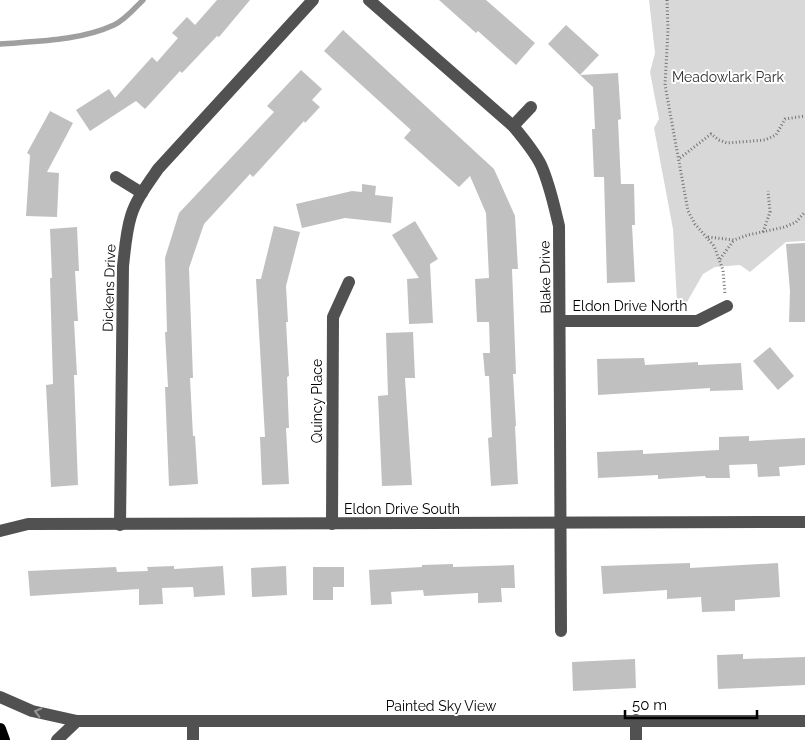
<svg xmlns="http://www.w3.org/2000/svg" width="805" height="740" font-family="Raleway,sans-serif">
  <rect width="100%" height="100%" fill="#fff"/>
  <polygon fill="#d8d8d8" points="649,0 805,0 805,241 786,242 750,272 740,265 715,267 703,274 687,302 677,302 673,229 654,128 659,119 650,72 655,53"/>
  <g fill="none" stroke-linecap="round" stroke-linejoin="round">
    <path stroke="#9f9f9f" stroke-width="5.5" d="M0,44C38,41 79,41 114,25C125,20 135,8 143,0"/>
  </g>
  <g fill="#c0c0c0">
    <polygon points="217,0 250,0 219,37 217,36 182,73 180,71 145,109 136,101 90,131 76,110 109,89 115,98 152,57 157,62 178,38 172,33 187,17 195,25"/>
    <polygon points="439,0 486,0 535,43 516,65 478,31 476,33"/>
    <polygon points="566,25 599,55 580,75 548,44"/>
    <polygon points="343,30 494,169 515,216 518,269 512,269 516,374 513,374 516,426 515,426 518,484 491,486 488,438 492,437 489,376 485,376 483,353 490,353 489,322 477,322 475,279 489,278 486,213 470,176 459,187 404,138 411,130 324,51"/>
    <polygon points="301,70 322,89 312,100 320,107 305,123 304,121 253,177 250,174 204,224 189,268 193,378 190,378 193,436 195,436 198,484 169,486 165,387 168,387 165,332 167,332 165,258 179,213 274,112 267,106"/>
    <polygon points="618,73 621,119 618,120 621,184 634,184 635,225 632,225 635,282 607,283 604,177 594,177 592,129 595,129 593,87 580,75"/>
    <polygon points="50,111 73,123 47,172 59,173 57,217 26,216 30,155 27,153"/>
    <polygon points="362,184 376,186 375,195 393,197 391,223 345,218 302,228 296,204 352,191 362,192"/>
    <polygon points="415,221 438,259 430,264 433,323 409,324 407,279 419,278 392,235"/>
    <polygon points="274,226 300,232 286,286 288,322 286,322 289,376 287,377 289,428 286,428 289,484 262,485 260,437 265,437 256,279 261,279"/>
    <polygon points="77,227 79,271 75,271 78,321 74,321 77,375 74,375 78,485 51,487 46,385 53,384 50,278 52,278 50,229"/>
    <polygon points="805,243 805,322 789,322 790,291 786,244"/>
    <polygon points="413,332 415,378 405,378 412,485 382,486 378,396 388,395 386,333"/>
    <polygon points="770,347 794,376 778,390 753,361"/>
    <polygon points="644,358 645,365 698,362 698,365 741,363 743,390 710,391 710,388 598,395 597,359"/>
    <polygon points="749,436 749,441 805,438 805,465 779,467 780,476 758,477 757,464 729,465 730,478 706,478 705,476 658,479 658,475 598,478 597,452 643,450 643,454 719,450 719,437"/>
    <polygon points="690,563 690,568 778,563 780,597 735,600 735,611 702,612 701,597 667,599 667,590 603,594 601,566"/>
    <polygon points="453,564 453,567 514,565 515,588 501,588 502,602 478,603 478,593 424,596 423,590 391,592 392,604 371,605 369,570 422,567 422,565"/>
    <polygon points="174,566 174,569 223,566 225,595 194,597 193,587 162,588 163,604 139,605 139,589 30,596 28,571 116,567 117,572 148,571 147,567"/>
    <polygon points="286,566 287,595 252,597 251,568"/>
    <polygon points="313,567 344,567 344,587 333,587 333,600 313,600"/>
    <polygon points="743,654 743,659 805,657 805,685 718,689 717,655"/>
    <polygon points="635,659 636,688 573,691 572,662"/>
  </g>
  <g fill="none" stroke-linecap="round" stroke-linejoin="round">
    <g stroke="#737373" stroke-width="3" stroke-dasharray="1 2.5" stroke-linecap="butt">
      <polyline points="667,0 668,30 665,85 688,211 695,224 714,246 723,270 725,294"/>
      <polyline points="680,158 711,134 719,140 727,143 765,140 776,135 785,119 805,116"/>
      <polyline points="763,232 770,212 768,191"/>
      <polyline points="708,237 734,240 748,235 785,227 796,222 805,212"/>
      <polyline points="720,259 734,240"/>
    </g>
    <g stroke="#515151" stroke-width="12">
      <path d="M369,0L513,126C523,138 534,151 541,165C550,185 554,206 559,226L561,631"/>
      <polyline points="513,126 531,107"/>
      <polyline points="116,177 142,193"/>
      <polyline points="560,321 697,321 727,306"/>
      <polyline points="332,524 333,317 349,282"/>
      <path d="M120,525L123,266C125,249 126,232 131,216C136,199 148,184 158,169L313,0"/>
      <polyline points="0,531 28,524 805,522"/>
      <polyline points="0,697 32,711 77,721 805,721"/>
      <polyline points="636,720 636,740"/>
      <polyline points="57,740 77,721"/>
      <polyline points="193,740 193,721"/>
    </g>
    <polyline stroke="#000" stroke-width="12" points="0,729 4,740"/>
  </g>
  <defs><path id="oneway-chevron" d="M-2-3.5L2.5 0L-2 3.5" fill="none" stroke-width="1.6" stroke-linecap="round" stroke-linejoin="round" transform="scale(1.25)"/></defs>
  <use stroke="#979797" href="#oneway-chevron" transform="translate(38 712) rotate(-166)"/>
  <g text-anchor="middle" dominant-baseline="central" stroke-width="4" stroke-linejoin="round" paint-order="stroke">
    <g font-size="14" fill="#2f2f2f" stroke="#fff">
      <text x="728" y="77">Meadowlark Park</text>
    </g>
    <g font-size="14" fill="#000" stroke="#fff">
      <text transform="translate(545 277) rotate(-91)">Blake Drive</text>
      <text transform="translate(109 288) rotate(-88)">Dickens Drive</text>
      <text x="630" y="306">Eldon Drive North</text>
      <text transform="translate(317 401) rotate(-90)">Quincy Place</text>
      <text x="402" y="509">Eldon Drive South</text>
      <text x="441" y="706">Painted Sky View</text>
    </g>
  </g>
  <path d="M625 710v8h132v-8" fill="none" stroke="#000000" stroke-width="2.5"/>
  <text x="632" y="710" font-size="15" fill="#000000" stroke="#ffffff" stroke-width="4" paint-order="stroke">50 m</text>
</svg>
